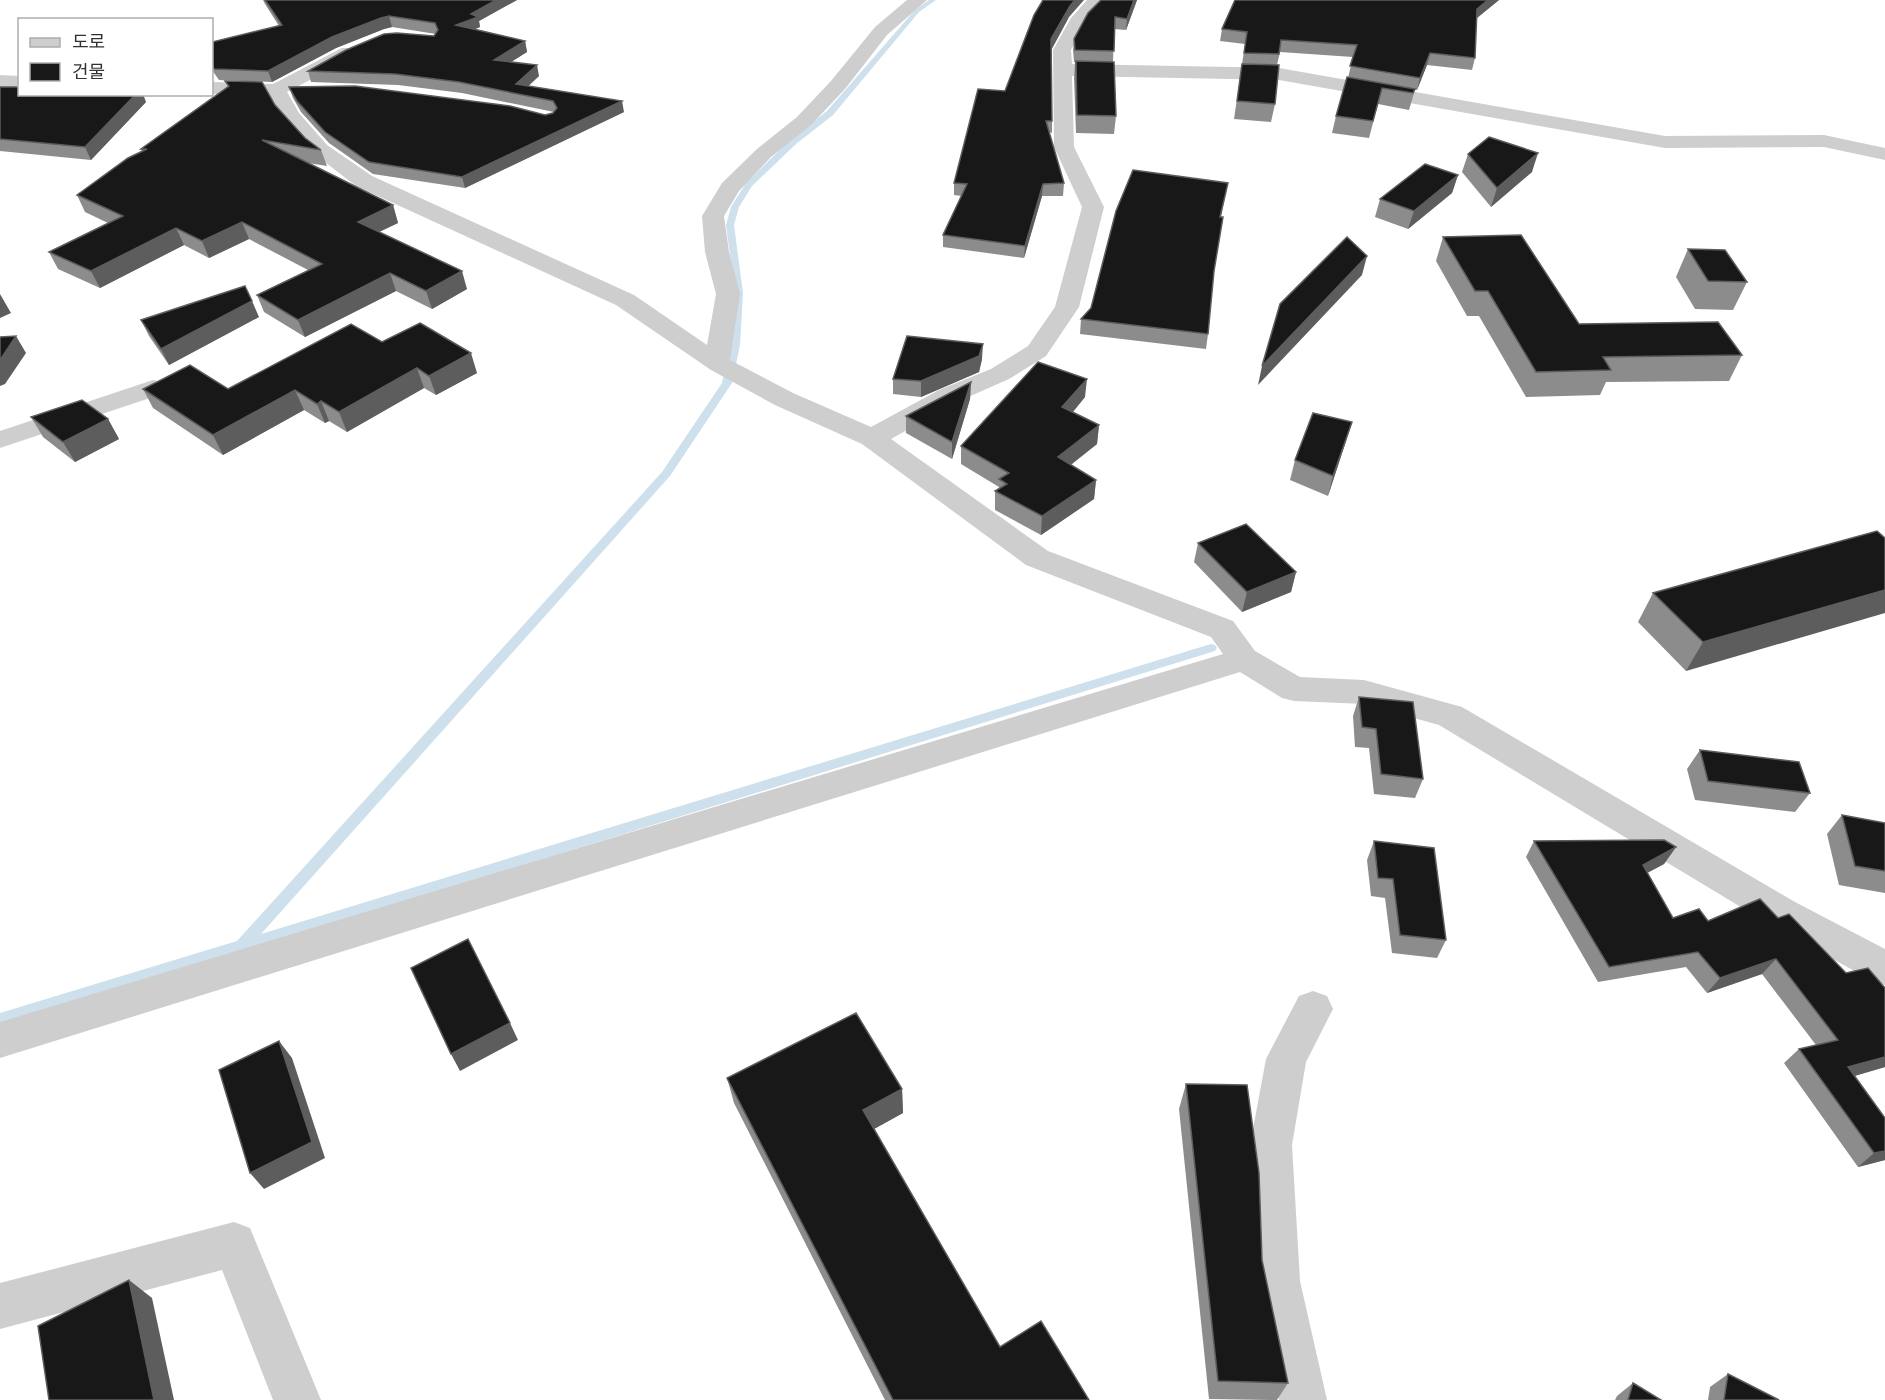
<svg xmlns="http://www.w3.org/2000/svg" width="1885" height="1400" font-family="'Fira Sans','Noto Sans KR',sans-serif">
  <rect width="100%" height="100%" fill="#fff"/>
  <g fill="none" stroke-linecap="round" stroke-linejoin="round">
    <polygon fill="#cde0ec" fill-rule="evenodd" points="929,0 936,0 919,12 833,115 796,144 752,186 739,207 734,225 743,293 740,345 732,383 670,476 261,934 1211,644 1215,645 1217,648 1215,651 0,1027 0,1013 237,941 662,472 722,383 730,345 735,293 726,225 731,207 746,183 790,140 827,111 915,10"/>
    <g fill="#cecece" fill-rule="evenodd">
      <polygon points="907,0 927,0 887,35 845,89 811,125 771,157 739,191 724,216 729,252 740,294 730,360 793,393 871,427 939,390 991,369 1028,346 1055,307 1082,207 1054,147 1053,50 1071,18 1087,0 1108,0 1085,23 1071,50 1072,64 1279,68 1665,136 1824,135 1885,148 1885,160 1824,147 1665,148 1279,80 1072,76 1074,147 1104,207 1079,307 1046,356 1009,379 957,402 891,439 1048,551 1233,621 1255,651 1300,677 1364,680 1462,707 1795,902 1885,949 1885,985 1871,980 1769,924 1439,725 1364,704 1294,701 1282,698 1240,672 0,1058 0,1022 1223,654 1211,637 1026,565 862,444 775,405 711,370 616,305 356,186 313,153 283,120 269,96 212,94 212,82 273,84 342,48 356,48 358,52 356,56 287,92 299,113 327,145 372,176 634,295 707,345 716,294 705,252 702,216 722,183 757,149 797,117 831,81 875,27"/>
      <polygon points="0,75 20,76 20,88 0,87"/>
      <polygon points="153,380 162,382 166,388 162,394 0,448 0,431"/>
      <polygon points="1313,991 1327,996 1333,1009 1306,1062 1292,1145 1300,1281 1327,1400 1279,1400 1254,1281 1250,1145 1266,1059 1299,996"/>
      <polygon points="234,1222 250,1228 321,1400 273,1400 222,1270 0,1329 0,1283"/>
    </g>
  </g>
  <g fill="#8c8c8c">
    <polygon points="263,0 517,0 479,21 480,27 475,29 525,41 527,52 511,62 539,76 528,86 624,112 465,188 373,174 329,143 301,112 293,98 289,87 545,115 553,113 554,112 462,93 398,85 311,82 308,71 434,36 436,34 392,27 384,29 336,48 272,82 219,80 212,70 212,42 279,26 265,4"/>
    <polygon points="1101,0 1137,0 1126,30 1114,29 1113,62 1116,116 1114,134 1076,133 1074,78 1075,62 1074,62 1073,50 1074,39"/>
    <polygon points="1235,0 1499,0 1476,19 1475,58 1472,70 1427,65 1417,90 1415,90 1409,110 1378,104 1369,138 1332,133 1336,116 1348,78 1353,57 1280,52 1277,65 1275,104 1271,122 1234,119 1245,44 1220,41 1222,29"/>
    <polygon points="1069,17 1052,49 1052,133 1049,132 1064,183 1063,196 1042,196 1024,258 943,247 943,235 962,196 954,195 954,183 1005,91"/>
    <polygon points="225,81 275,105 305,138 321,150 327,166 308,163 393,205 398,223 379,232 467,289 432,309 396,291 305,337 264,312 257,295 308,270 249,239 209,258 184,245 100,288 58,269 49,252 108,223 85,212 77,195 142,152 141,149 228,87"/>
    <polygon points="0,87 146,102 91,160 0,151"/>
    <polygon points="1468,154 1532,172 1491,207 1462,172"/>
    <polygon points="1458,175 1452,193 1408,229 1375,217 1380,199"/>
    <polygon points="1228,183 1221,217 1214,272 1208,334 1206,349 1080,334 1081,319"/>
    <polygon points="1443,237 1579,324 1742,355 1729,381 1606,382 1600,395 1526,397 1479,316 1467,316 1436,261"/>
    <polygon points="1688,249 1747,282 1733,310 1695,309 1676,277"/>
    <polygon points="259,317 169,365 149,336 141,320"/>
    <polygon points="382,342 477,373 436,395 424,388 347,432 329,421 325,423 304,410 223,455 153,408 143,389 228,389"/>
    <polygon points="982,359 979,372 921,397 893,394 893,379"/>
    <polygon points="971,382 970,399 952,459 906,433 906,416"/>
    <polygon points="1085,397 1073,412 1099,425 1097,444 1071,465 1096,480 1094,499 1041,535 995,510 995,491 999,489 999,487 961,464 961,446"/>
    <polygon points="31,417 108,419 119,439 75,462 43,437"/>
    <polygon points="1352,422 1346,441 1328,496 1290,480 1295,460"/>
    <polygon points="1885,538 1686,671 1638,622 1653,593"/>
    <polygon points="1198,543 1296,572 1291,592 1242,612 1194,562"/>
    <polygon points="1359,697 1423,779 1415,798 1374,794 1369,748 1355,747 1353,716"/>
    <polygon points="1700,750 1810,793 1795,812 1695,800 1687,769"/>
    <polygon points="1842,815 1885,823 1885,893 1839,885 1827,834"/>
    <polygon points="1374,841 1446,940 1437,958 1392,953 1385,898 1371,896 1367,860"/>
    <polygon points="1534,841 1676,847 1664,864 1647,873 1673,918 1708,921 1778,918 1846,973 1885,988 1885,1067 1855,1076 1885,1118 1885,1160 1858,1167 1784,1063 1799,1049 1816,1045 1762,974 1707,993 1686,967 1598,982 1526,857"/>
    <polygon points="727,1078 902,1089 903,1113 874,1129 1000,1347 1089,1400 885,1400 734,1103"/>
    <polygon points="1186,1084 1262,1260 1288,1383 1277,1400 1209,1399 1179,1109"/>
    <polygon points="1728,1374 1779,1400 1708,1400 1710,1387"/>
    <polygon points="1633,1383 1661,1400 1615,1400 1617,1396"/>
  </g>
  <g fill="#5d5d5d">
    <polygon points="496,0 517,0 479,21 480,27 459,36 456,25 471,14"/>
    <polygon points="1075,0 1084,0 1069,17 1051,50 1051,39 1070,6"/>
    <polygon points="1134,0 1137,0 1126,30 1127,19"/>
    <polygon points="1488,0 1499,0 1473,21 1477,9"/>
    <polygon points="389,16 392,27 384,29 336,48 272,82 268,71 332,37 381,18"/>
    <polygon points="525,41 527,52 496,71 494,60"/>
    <polygon points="1430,53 1427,65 1417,90 1420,78"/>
    <polygon points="537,65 539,76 520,94 516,84"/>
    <polygon points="136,94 143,94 146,102 91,160 85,147"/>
    <polygon points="622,101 624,112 465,188 462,177"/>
    <polygon points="1538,153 1532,172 1491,207 1497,188"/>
    <polygon points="1458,175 1452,193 1408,229 1414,211"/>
    <polygon points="1043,184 1042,196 1024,258 1025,246"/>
    <polygon points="393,205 398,223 364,239 358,222"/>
    <polygon points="242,222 249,239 209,258 202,241"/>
    <polygon points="176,228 184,245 100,288 91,271"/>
    <polygon points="1367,256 1362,275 1258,385 1262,366"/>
    <polygon points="462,271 467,289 432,309 426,291"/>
    <polygon points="390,273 396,291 305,337 298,320"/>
    <polygon points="0,294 11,313 0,318"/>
    <polygon points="252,301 259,317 169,365 161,349"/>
    <polygon points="16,336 26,353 5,384 0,386 0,360"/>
    <polygon points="983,344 982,359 979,372 921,397 921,381"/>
    <polygon points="471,353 477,373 436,395 429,376"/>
    <polygon points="417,368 424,388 347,432 339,412"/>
    <polygon points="1087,379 1085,397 1061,426 1062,407"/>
    <polygon points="971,382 970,399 952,459 952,442"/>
    <polygon points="295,390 304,410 223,455 213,435"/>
    <polygon points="321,401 329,421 325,423 317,404"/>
    <polygon points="108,419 119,439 75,462 63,442"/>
    <polygon points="1352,422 1346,441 1328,496 1333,476"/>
    <polygon points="1099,425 1097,444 1056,476 1058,457"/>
    <polygon points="1096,480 1094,499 1041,535 1042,516"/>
    <polygon points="1296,572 1291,592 1242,612 1247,592"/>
    <polygon points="1885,590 1885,613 1686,671 1703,642"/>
    <polygon points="1676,847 1664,864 1632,881 1643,865"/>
    <polygon points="1776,959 1762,974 1707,993 1720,978"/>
    <polygon points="510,1023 518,1040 460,1071 451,1054"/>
    <polygon points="279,1041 292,1058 325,1158 264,1189 250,1173"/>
    <polygon points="1885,1057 1885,1067 1833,1082 1848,1067"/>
    <polygon points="902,1089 903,1113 865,1134 863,1110"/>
    <polygon points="1885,1151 1885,1160 1858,1167 1874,1153"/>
    <polygon points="129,1280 152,1298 174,1400 154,1400"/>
  </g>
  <g fill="#181818" stroke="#5d5d5d" stroke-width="1.5">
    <polygon points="265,0 496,0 471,14 478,17 456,25 525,41 494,60 537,65 516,84 622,101 462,177 369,162 325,132 297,101 289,87 355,86 510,106 545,115 553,113 557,108 553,101 459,82 395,74 308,71 346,50 384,34 397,33 434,36 438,30 435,23 389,16 381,18 332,37 268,71 214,69 212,65 212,42 282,25"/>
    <polygon points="1043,0 1075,0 1070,6 1051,39 1052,121 1046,121 1064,183 1043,184 1025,246 943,235 967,184 954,183 978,89 1005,91 1034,15"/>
    <polygon points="1101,0 1134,0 1127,19 1115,17 1114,51 1075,50 1074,39 1088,13"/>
    <polygon points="1235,0 1488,0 1477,9 1475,58 1430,53 1420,78 1350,66 1357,45 1281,40 1279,54 1244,53 1247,32 1222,29"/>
    <polygon points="1076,61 1114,62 1116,116 1077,115"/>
    <polygon points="1242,64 1279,65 1275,104 1237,101"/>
    <polygon points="1347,77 1415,89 1413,93 1382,88 1373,121 1336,116"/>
    <polygon points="225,81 262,82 275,105 305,138 321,150 262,140 393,205 358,222 462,271 426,291 390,273 298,320 257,295 322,264 242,222 202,241 176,228 91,271 49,252 123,216 77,195 128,158 147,149 141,149 229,86"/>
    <polygon points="0,87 20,87 20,94 136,94 85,147 0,139"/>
    <polygon points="1489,137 1538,153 1497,188 1468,154"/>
    <polygon points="1425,164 1458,175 1414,211 1380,199"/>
    <polygon points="1133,170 1228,183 1220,217 1223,217 1214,271 1208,334 1081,319 1091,308 1116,211"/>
    <polygon points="1521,235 1579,324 1718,322 1742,355 1603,357 1611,370 1536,372 1488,291 1475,291 1443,237"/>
    <polygon points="1347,237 1367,256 1262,366 1280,304"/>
    <polygon points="1688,249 1725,250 1747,282 1708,281"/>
    <polygon points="245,286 252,301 161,349 141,320"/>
    <polygon points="420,323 471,353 429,376 417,368 339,412 321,401 317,404 295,390 213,435 143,389 190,365 228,389 351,324 382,342"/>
    <polygon points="16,336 0,360 0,337"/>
    <polygon points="907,336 983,344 979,356 921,381 893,379"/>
    <polygon points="1038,362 1087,379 1062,407 1099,425 1058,457 1096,480 1042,516 995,491 1007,484 999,479 1009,473 961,446"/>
    <polygon points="971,382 952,442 906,416"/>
    <polygon points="82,400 108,419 63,442 31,417"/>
    <polygon points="1313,413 1352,422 1333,476 1295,460"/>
    <polygon points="1246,524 1296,572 1247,592 1198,543"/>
    <polygon points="1877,531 1885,538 1885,590 1703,642 1653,593"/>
    <polygon points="1359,697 1413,702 1423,779 1381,774 1376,729 1362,727"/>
    <polygon points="1700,750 1799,762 1810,793 1708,781"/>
    <polygon points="1842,815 1885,823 1885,871 1855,866"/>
    <polygon points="1664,840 1676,847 1643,865 1673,918 1699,909 1708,921 1760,899 1778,918 1789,914 1846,973 1868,968 1885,988 1885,1057 1848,1067 1885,1118 1885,1151 1874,1153 1799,1049 1838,1040 1776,959 1720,978 1698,952 1609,967 1534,841"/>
    <polygon points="1374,841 1434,848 1446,940 1400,935 1393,879 1378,878"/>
    <polygon points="468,939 510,1023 451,1054 411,968"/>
    <polygon points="856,1013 902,1089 863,1110 1000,1347 1041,1321 1089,1400 893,1400 727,1078"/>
    <polygon points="279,1041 312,1142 250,1173 219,1070"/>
    <polygon points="1186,1084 1247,1085 1259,1173 1262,1260 1288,1383 1218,1381"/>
    <polygon points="129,1280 154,1400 49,1400 38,1326"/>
    <polygon points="1728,1374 1779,1400 1724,1400"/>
    <polygon points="1633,1383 1661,1400 1628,1400"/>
  </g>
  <rect x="18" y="18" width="195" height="78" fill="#ffffff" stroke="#adadad" stroke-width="1.5"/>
  <rect x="30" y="38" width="30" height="9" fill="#cecece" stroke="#adadad" stroke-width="1.5"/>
  <text x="72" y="48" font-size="18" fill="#313131">도로</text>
  <rect x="30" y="63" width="30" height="18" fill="#181818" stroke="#adadad" stroke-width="1.5"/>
  <text x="72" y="78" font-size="18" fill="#313131">건물</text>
</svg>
